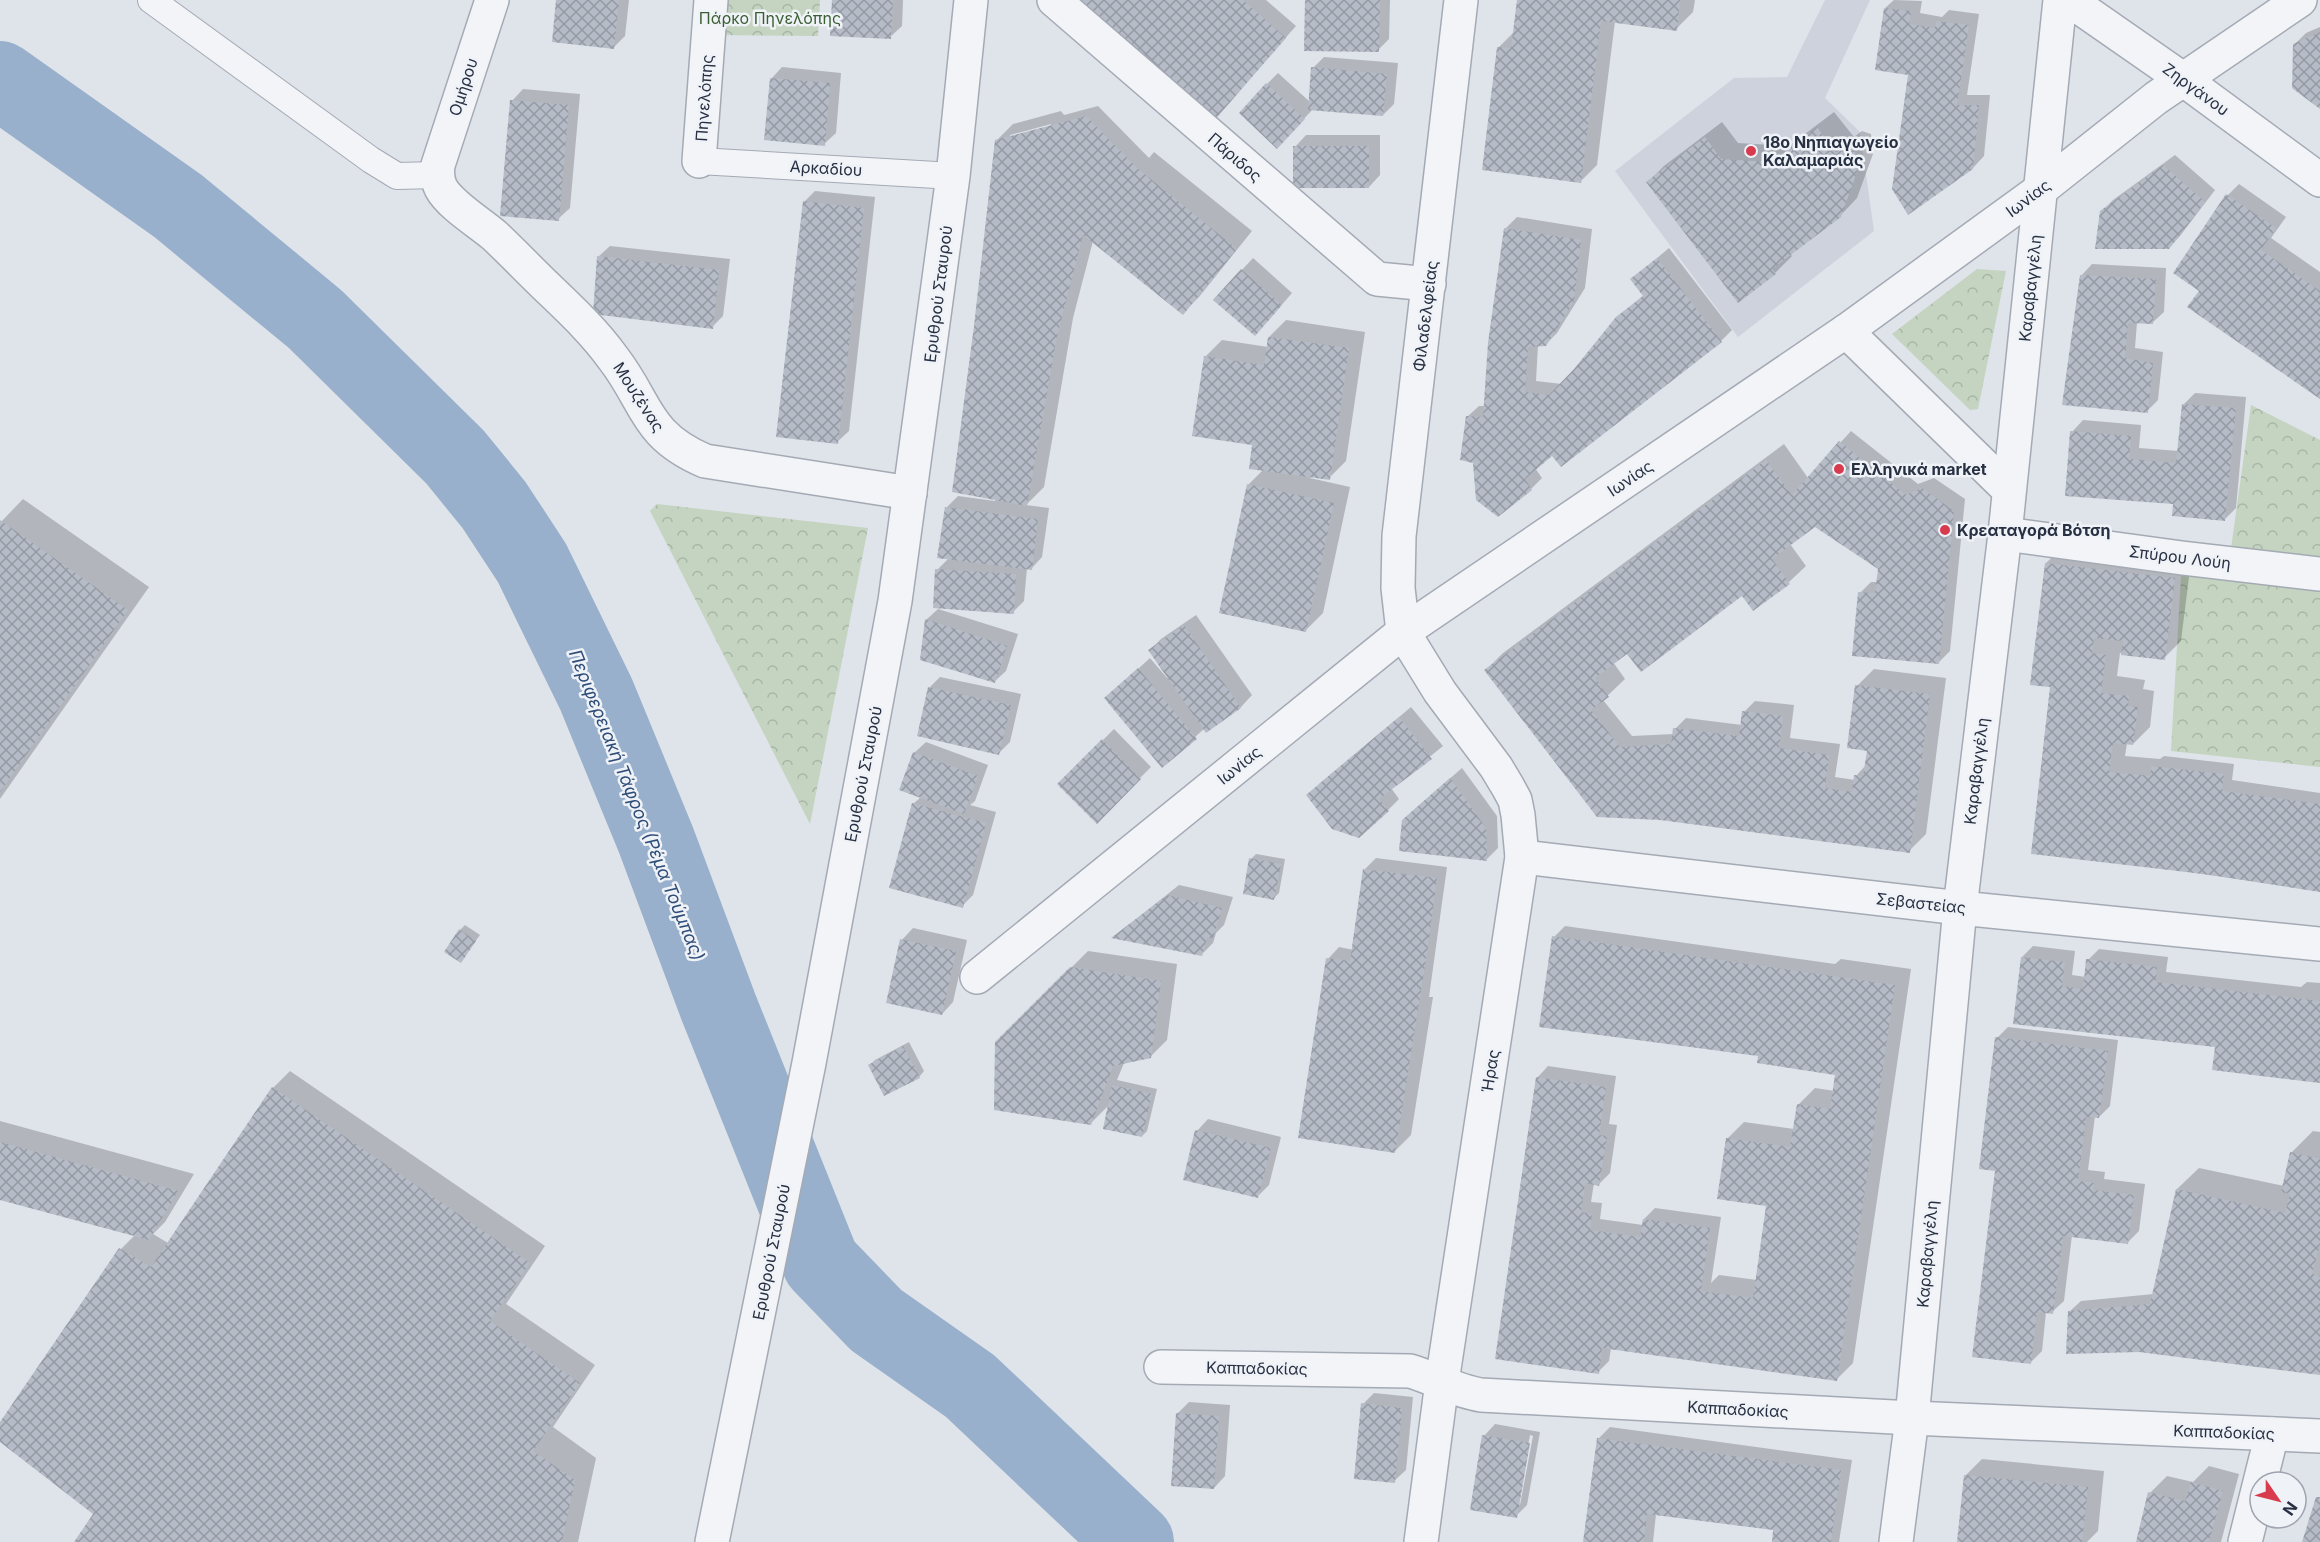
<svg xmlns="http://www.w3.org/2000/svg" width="2320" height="1542" font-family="Inter,sans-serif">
  <defs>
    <pattern id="forest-crowns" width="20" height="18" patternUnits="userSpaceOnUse" patternTransform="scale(1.5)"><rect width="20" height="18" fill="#c4d4c0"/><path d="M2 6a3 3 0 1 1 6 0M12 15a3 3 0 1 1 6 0" fill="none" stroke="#a8b6a6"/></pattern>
    <pattern id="building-cross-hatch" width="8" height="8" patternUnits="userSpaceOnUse" patternTransform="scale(1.5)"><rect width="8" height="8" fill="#b6bcc7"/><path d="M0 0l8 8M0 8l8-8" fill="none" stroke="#9499a3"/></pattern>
  </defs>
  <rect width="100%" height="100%" fill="#dfe3ea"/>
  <polygon fill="#cdd2dc" points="1825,0 1870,0 1825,98 1860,132 1874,231 1738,337 1615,171 1734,78 1787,77"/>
  <g fill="url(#forest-crowns)">
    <polygon points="722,0 820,0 818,36 719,35"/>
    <polygon points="1977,269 2006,271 1978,409 1970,410 1892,334"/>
    <polygon points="2251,405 2320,440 2320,767 2171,751 2182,558 2229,563"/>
    <polygon points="657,504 868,528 810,824 650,511"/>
  </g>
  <g fill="#0003" fill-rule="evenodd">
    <polygon points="558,0 629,0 625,36 614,47"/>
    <polygon points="833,0 903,0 902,26 890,37"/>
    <polygon points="1076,0 1266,0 1296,26 1224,108"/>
    <polygon points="1306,0 1390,0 1389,39 1378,50"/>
    <polygon points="1519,0 1695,0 1693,12 1676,29 1615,21 1597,165 1580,182 1499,47 1515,31"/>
    <polygon points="1894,0 1922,1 1920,13 1942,17 1949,10 1979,14 1967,95 1990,95 1984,156 1973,168 1909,74 1885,8"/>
    <polygon points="2320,27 2320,107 2294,45 2306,33"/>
    <polygon points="1324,57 1398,63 1394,104 1383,115 1313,109 1288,136 1267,84 1278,73 1310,102 1313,68"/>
    <polygon points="782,67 841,73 836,133 824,144 771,79"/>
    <polygon points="523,89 580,94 570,208 558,219 512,101"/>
    <path d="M1098,106L1149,158L1154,152L1252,231L1199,297L1183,313L1093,241L1073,318L1044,487L1026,505L1049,508L1042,557L1031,569L1027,568L1024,601L1013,612L937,570L949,558L947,507L958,496L995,501L996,498L976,326L996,141L1013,124L1061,111L1064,115ZM1051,124L1052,127L1010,138V135Z"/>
    <polygon points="1834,112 1854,137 1862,131 1871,134 1873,154 1857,198 1840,216 1790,254 1792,256 1775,273 1648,182 1664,166 1722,122 1738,143 1789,146"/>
    <polygon points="1306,135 1380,135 1380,175 1369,187 1295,147"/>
    <polygon points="2175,155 2215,190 2180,236 2169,248 2101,212 2113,200"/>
    <polygon points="2239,184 2286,217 2271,238 2320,272 2320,397 2201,290 2228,195"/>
    <polygon points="815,191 875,197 849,431 837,442 804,202"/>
    <polygon points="1517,217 1592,229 1585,288 1557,333 1545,345 1538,345 1536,381 1562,384 1617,318 1644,295 1632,279 1669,248 1732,330 1721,341 1552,453 1535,468 1542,478 1531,489 1474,462 1467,417 1479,406 1486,406 1489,343 1506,228"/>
    <polygon points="610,246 730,259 723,316 712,327 598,257"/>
    <polygon points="1253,258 1292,293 1266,323 1215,299"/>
    <polygon points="2092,264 2166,268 2164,312 2152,323 2137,322 2135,348 2163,352 2158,400 2147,411 2081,276"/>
    <polygon points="1286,320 1365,332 1346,461 1329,478 1310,475 1310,478 1350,487 1323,613 1306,630 1248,485 1264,469 1254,444 1205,357 1222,340 1268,347 1269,337"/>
    <polygon points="2195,393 2246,397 2236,508 2225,519 2175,503 2072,432 2083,420 2141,425 2139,448 2179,451 2184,404"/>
    <polygon points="1851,431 1918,484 1934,478 1965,499 1950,651 1938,663 1860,593 1871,582 1878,582 1879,568 1815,525 1790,544 1806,566 1789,582 1753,609 1743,594 1627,652 1613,662 1625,679 1603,700 1632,736 1674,734 1675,729 1686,718 1742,725 1744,712 1755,701 1794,705 1790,738 1840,744 1835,777 1855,780 1856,776 1866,765 1869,749 1857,686 1874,669 1946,678 1926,834 1909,851 1660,818 1598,816 1486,670 1503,653 1784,444 1808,478"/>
    <polygon points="23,499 149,587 0,799 0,523"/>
    <polygon points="2063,547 2191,561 2181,641 2164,658 2120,653 2117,676 2145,680 2143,689 2154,691 2150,727 2133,744 2127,743 2125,756 2160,759 2164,756 2234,764 2232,780 2320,793 2320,891 2140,865 2051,686 2046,563"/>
    <polygon points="938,609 1018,634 1006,671 994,682 926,620"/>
    <polygon points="1196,615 1252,695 1241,707 1207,730 1205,728 1163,766 1106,698 1150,658 1167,678 1169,676 1150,650 1161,639"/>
    <polygon points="940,677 1021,694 1010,742 999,753 929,688"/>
    <polygon points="1411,707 1443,746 1391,788 1399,799 1388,810 1319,784"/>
    <polygon points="1114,729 1151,767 1097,821 1059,784"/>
    <polygon points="926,742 988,765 975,801 970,805 996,812 973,895 962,906 913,804 921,797 914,753"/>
    <polygon points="1462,768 1497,816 1498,848 1487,859 1415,809"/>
    <polygon points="1256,854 1285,859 1279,893 1274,898 1251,859"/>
    <polygon points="1376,858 1447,867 1429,997 1433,997 1411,1135 1394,1152 1328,959 1339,947 1354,950 1365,869"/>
    <polygon points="1179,885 1233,897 1224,925 1216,933 1213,943 1202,954 1114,937"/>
    <polygon points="465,925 480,935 461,961 460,930"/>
    <polygon points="1565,926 1835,964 1841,959 1911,969 1853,1363 1836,1380 1611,1348 1609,1361 1598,1372 1537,1078 1548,1066 1616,1076 1609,1124 1617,1125 1610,1173 1599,1184 1594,1183 1591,1202 1602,1203 1600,1219 1643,1225 1644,1219 1655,1208 1721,1217 1711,1283 1719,1275 1757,1280 1768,1205 1727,1139 1744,1122 1794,1129 1798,1105 1815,1088 1835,1091 1837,1074 1760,1055 1554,937"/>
    <polygon points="913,928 967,940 953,1002 942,1014 902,940"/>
    <polygon points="2033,946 2075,951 2072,975 2086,977 2088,960 2099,949 2168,957 2166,972 2301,987 2307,982 2320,983 2320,1081 2217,1046 2014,1023 2022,957"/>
    <polygon points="1088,951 1177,964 1167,1040 1150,1057 1124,1063 1117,1080 1157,1089 1147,1131 1142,1136 1110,1104 1090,1124 997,1042"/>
    <polygon points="2008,1027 2118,1040 2110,1106 2099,1117 2095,1116 2088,1170 2105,1172 2104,1179 2145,1184 2139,1231 2128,1242 2072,1235 2064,1301 2052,1312 2046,1312 2042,1351 2030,1363 1996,1170 1997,1038"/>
    <polygon points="909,1042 924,1071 919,1077 870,1065 875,1060"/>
    <polygon points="290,1071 545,1246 506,1304 595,1365 553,1427 596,1458 578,1542 75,1542 95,1513 0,1440 0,1424 121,1249 135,1235 0,1199 0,1121 194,1174 165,1222 153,1234 168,1243 273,1088"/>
    <polygon points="1208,1119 1281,1137 1269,1185 1258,1196 1197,1131"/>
    <polygon points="2313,1131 2320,1132 2320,1373 2069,1312 2081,1301 2154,1294 2177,1189 2199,1168 2284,1186 2291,1153"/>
    <polygon points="1374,1393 1413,1397 1406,1470 1394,1481 1363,1404"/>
    <polygon points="1189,1402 1230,1405 1225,1476 1214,1488 1177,1414"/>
    <path d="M1495,1424L1540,1432L1527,1505L1516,1516L1484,1436ZM1530,1435L1533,1436L1520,1505H1517Z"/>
    <polygon points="1610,1427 1852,1460 1839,1542 1773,1542 1775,1529 1656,1514 1653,1542 1585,1542 1599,1438"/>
    <polygon points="1982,1459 2104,1471 2098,1531 2087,1542 1958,1542 1965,1476"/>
    <polygon points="2209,1466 2239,1474 2221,1542 2137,1542 2150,1493 2167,1476 2193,1482"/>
  </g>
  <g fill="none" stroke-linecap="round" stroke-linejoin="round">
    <polyline stroke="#98b0cc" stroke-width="78" points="0,80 178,206 315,319 455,457 494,505 532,563 596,694 656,840 718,1006 821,1263 876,1320 970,1386 1135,1542"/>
  </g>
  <g fill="url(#building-cross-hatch)">
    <polygon points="556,0 619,0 614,49 552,42"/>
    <polygon points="832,0 893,0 891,39 830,36"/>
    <polygon points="1074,0 1243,0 1286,38 1213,122"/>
    <polygon points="1305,0 1380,0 1379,52 1304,51"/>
    <polygon points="1517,0 1680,0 1677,31 1601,21 1581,183 1482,170 1497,47 1511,48"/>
    <polygon points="1884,8 1911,11 1909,24 1935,28 1936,21 1969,25 1957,105 1979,105 1973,169 1908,215 1892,189 1908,75 1875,70"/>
    <polygon points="2320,32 2320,109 2292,88 2293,44"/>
    <polygon points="1311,67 1387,74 1383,116 1308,110"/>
    <polygon points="770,78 830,83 825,146 764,140"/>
    <polygon points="1266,83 1305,119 1277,149 1239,113"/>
    <polygon points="510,100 569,105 559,221 500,216"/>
    <polygon points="1086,116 1137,168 1237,249 1183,315 1083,235 1057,336 1027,506 952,492 974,326 995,140"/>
    <polygon points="1817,127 1836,153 1844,147 1855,150 1857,172 1841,217 1772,269 1776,274 1738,303 1646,182 1705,137 1721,159 1771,162"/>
    <rect x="1293" y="146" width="76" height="42"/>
    <polygon points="2163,165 2205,202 2169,249 2095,249 2100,211"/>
    <polygon points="2226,194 2276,228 2261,250 2320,291 2320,399 2187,307 2199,291 2173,273"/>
    <polygon points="803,201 864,208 838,444 776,437"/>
    <polygon points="1504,228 1581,240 1574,301 1546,346 1528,347 1525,392 1549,395 1574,369 1616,317 1643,296 1630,279 1657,258 1722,342 1561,467 1552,456 1525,479 1532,490 1498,517 1476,500 1473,463 1460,460 1466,416 1483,417 1488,343"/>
    <polygon points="597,256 719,270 713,329 593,314"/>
    <polygon points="1241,269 1282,305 1255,336 1213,300"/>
    <polygon points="2080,275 2156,279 2153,324 2128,323 2125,358 2153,363 2148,413 2062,405"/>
    <polygon points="1268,337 1349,348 1330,480 1249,469 1252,445 1192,436 1204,356 1264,365"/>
    <polygon points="2182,404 2236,408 2225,521 2172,516 2173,504 2065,496 2070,431 2131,436 2129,459 2176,463"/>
    <polygon points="1839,441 1906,495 1922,488 1954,511 1939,664 1852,656 1858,592 1875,593 1878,569 1815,527 1772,559 1790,584 1753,611 1742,596 1641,672 1627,654 1595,678 1609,697 1591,710 1620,747 1671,744 1673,728 1739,736 1742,711 1783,716 1779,748 1829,755 1825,788 1852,792 1854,775 1863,776 1867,751 1847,748 1855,685 1930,694 1910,853 1660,820 1597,817 1484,670 1766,460 1792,495"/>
    <polygon points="1247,484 1334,503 1306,632 1219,613"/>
    <polygon points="945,507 1038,519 1032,570 937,558"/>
    <polygon points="0,520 128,610 0,792"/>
    <polygon points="2045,563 2175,578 2165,660 2121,655 2123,641 2094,638 2092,653 2106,655 2101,693 2129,696 2128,706 2138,707 2133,745 2113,743 2109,772 2151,776 2151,766 2224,774 2222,791 2320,804 2320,892 2212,875 2031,854 2050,687 2030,685"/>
    <polygon points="935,569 1016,574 1014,614 933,608"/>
    <polygon points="925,619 1007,646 995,683 920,660"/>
    <polygon points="1184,625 1241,708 1206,733 1148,650"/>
    <polygon points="1138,668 1197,739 1162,768 1104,698"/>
    <polygon points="928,687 1011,705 999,755 917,736"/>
    <polygon points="1399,717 1432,759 1379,799 1389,811 1359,838 1332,829 1306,795"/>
    <polygon points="1102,739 1141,779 1097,824 1057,784"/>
    <polygon points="913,752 978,776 964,814 899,790"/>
    <polygon points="1450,778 1486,828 1487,861 1399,851 1402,820"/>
    <polygon points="912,803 986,823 963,908 889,888"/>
    <polygon points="1249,858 1281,864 1274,900 1243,894"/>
    <polygon points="1363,869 1437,878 1427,953 1395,1153 1298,1138 1326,958 1350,961"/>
    <polygon points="1167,895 1222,908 1213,938 1207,938 1202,956 1111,938"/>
    <polygon points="459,929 476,941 461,963 444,952"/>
    <polygon points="1552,936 1895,985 1837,1381 1602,1348 1599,1374 1495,1359 1536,1077 1606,1087 1599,1135 1607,1136 1599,1186 1585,1183 1581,1212 1592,1214 1590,1230 1640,1237 1643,1219 1710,1228 1701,1291 1753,1298 1766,1206 1717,1199 1726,1138 1790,1147 1797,1104 1830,1109 1835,1075 1757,1063 1758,1056 1539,1027"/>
    <polygon points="900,939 956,951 942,1015 886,1003"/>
    <polygon points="2021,957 2065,962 2062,986 2083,989 2086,959 2157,967 2156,982 2320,1001 2320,1083 2212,1070 2215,1047 2013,1024"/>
    <polygon points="1070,967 1161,981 1151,1058 1113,1066 1091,1125 994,1110 995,1042"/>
    <polygon points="1995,1037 2108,1051 2099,1118 2086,1117 2078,1181 2094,1183 2093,1190 2134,1195 2128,1244 2063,1236 2053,1314 2037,1312 2031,1364 1972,1357 1995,1171 1979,1169"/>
    <polygon points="903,1046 920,1078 884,1096 868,1065"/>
    <polygon points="1112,1085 1152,1094 1142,1137 1103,1129"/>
    <polygon points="272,1087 530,1263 490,1321 580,1383 533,1451 575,1480 562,1542 74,1542 93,1514 0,1442 0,1422 119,1248 151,1267"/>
    <polygon points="1195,1130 1271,1148 1258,1198 1183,1180"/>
    <polygon points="0,1142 178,1191 149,1240 0,1200"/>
    <polygon points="2290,1152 2320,1159 2320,1244 2312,1274 2320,1276 2320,1375 2139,1352 2066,1354 2068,1311 2150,1304 2176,1189 2285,1213 2290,1194 2281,1192"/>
    <polygon points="1361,1403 1402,1408 1395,1483 1354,1479"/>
    <polygon points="1176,1413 1219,1416 1214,1489 1171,1486"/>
    <polygon points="1482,1435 1530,1443 1517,1518 1470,1510"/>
    <polygon points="1597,1438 1841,1470 1831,1542 1772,1542 1773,1530 1647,1514 1644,1542 1583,1542"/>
    <polygon points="1964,1475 2088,1487 2082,1542 1957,1542"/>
    <polygon points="2191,1482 2223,1491 2209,1542 2136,1542 2148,1492 2185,1501"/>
    <polygon points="2316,1497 2320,1497 2320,1542 2302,1542"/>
  </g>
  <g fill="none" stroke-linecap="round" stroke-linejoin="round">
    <defs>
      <g id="service">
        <polyline points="151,0 371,160 397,176 437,175"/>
        <polyline points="699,161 953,176"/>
      </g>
      <g id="pedestrian">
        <polyline points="2005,534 2182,558 2320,574"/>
        <polyline points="2245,1542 2272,1434"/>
      </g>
      <g id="minor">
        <path d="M492,0L438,165C437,173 437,180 441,188C450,205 480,223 495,236C514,254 532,273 551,291C573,312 595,333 613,358C648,403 644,435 705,461L910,493"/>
        <polyline points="1054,0 1377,279 1429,284"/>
        <polyline points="699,161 711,0"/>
        <polyline points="1846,331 2009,490"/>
        <polyline points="1522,857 1960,908 2320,944"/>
        <polyline points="977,977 1403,632 1846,331 2040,190 2156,98 2300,0"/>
        <path d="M1161,1367L1410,1371C1434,1378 1456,1391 1481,1395L1912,1418L1960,908L2005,534L2060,0"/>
        <polyline points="1421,1542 1442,1382 1522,857 1518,815 1515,800 1508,787 1496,767 1440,692 1403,632 1398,588 1399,536 1461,0"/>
      </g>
      <g id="tertiary">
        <polyline points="2069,0 2184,80 2320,180"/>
        <polyline points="712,1542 809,1063 895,601 953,176 971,0"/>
        <polyline points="1896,1542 1912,1418 2320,1436"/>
      </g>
    </defs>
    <use href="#service" stroke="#a4aab4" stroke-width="28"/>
    <use href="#pedestrian" stroke="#a4aab4" stroke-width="36"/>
    <use href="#minor" stroke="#a4aab4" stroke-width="36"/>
    <use href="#tertiary" stroke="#a4aab4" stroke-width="36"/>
    <use href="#service" stroke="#f2f4f8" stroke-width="26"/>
    <use href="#pedestrian" stroke="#f2f4f8" stroke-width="33"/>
    <use href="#minor" stroke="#f2f4f8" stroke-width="33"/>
    <use href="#tertiary" stroke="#f2f4f8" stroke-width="33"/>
  </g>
  <g fill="#d83b4e" stroke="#eff2f7" stroke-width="2">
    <circle cx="1751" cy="151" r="6"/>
    <circle cx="1839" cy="469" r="6"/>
    <circle cx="1945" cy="530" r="6"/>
  </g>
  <g text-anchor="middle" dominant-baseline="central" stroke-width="5" stroke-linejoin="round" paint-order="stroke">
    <g font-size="16" fill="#3a5f33" stroke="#eff2f7">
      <text x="770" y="18">Πάρκο Πηνελόπης</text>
    </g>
    <g font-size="16" fill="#273042" stroke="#eff2f7">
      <text transform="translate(463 87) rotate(-72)">Ομήρου</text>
      <text transform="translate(2196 89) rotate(36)">Ζηργάνου</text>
      <text transform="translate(704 98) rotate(-86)">Πηνελόπης</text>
      <text transform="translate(1235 157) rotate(41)">Πάριδος</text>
      <text transform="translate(826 168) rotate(3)">Αρκαδίου</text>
      <text transform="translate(2028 198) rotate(-37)">Ιωνίας</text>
      <text transform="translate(2030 288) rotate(-84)">Καραβαγγέλη</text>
      <text transform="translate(938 294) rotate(-83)">Ερυθρού Σταυρού</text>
      <text transform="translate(1425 316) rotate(-83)">Φιλαδελφείας</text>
      <text transform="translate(639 397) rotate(57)">Μουζένας</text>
      <text transform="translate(1630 478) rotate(-34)">Ιωνίας</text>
      <text transform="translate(2180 557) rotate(7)">Σπύρου Λούη</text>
      <text transform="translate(1239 765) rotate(-39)">Ιωνίας</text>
      <text transform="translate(1976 771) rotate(-83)">Καραβαγγέλη</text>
      <text transform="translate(863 774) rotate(-79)">Ερυθρού Σταυρού</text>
      <text transform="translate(1921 903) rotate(6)">Σεβαστείας</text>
      <text transform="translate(1490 1071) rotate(-81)">Ήρας</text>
      <text transform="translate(771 1252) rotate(-79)">Ερυθρού Σταυρού</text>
      <text transform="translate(1927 1254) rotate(-85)">Καραβαγγέλη</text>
      <text transform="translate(1257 1368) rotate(1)">Καππαδοκίας</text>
      <text transform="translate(1738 1409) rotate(3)">Καππαδοκίας</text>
      <text transform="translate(2224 1432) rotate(2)">Καππαδοκίας</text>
    </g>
    <g font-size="16" font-weight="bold" fill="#273042" stroke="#eff2f7" text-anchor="start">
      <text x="1763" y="142">18ο Νηπιαγωγείο<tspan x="1763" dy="18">Καλαμαριάς</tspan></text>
      <text x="1851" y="469">Ελληνικά market</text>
      <text x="1957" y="530">Κρεαταγορά Βότση</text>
    </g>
    <g font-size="18" font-style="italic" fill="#2e4d79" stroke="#eff2f7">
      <text transform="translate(637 805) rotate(68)">Περιφερειακή Τάφρος (Ρέμα Τούμπας)</text>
    </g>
  </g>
  <g transform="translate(2278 1500) rotate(125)"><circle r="28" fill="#eff2f7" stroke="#9fa4af" stroke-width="1.5"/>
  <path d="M0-4.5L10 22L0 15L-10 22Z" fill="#d83b4e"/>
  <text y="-9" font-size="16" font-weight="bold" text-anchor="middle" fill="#273042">N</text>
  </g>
</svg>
